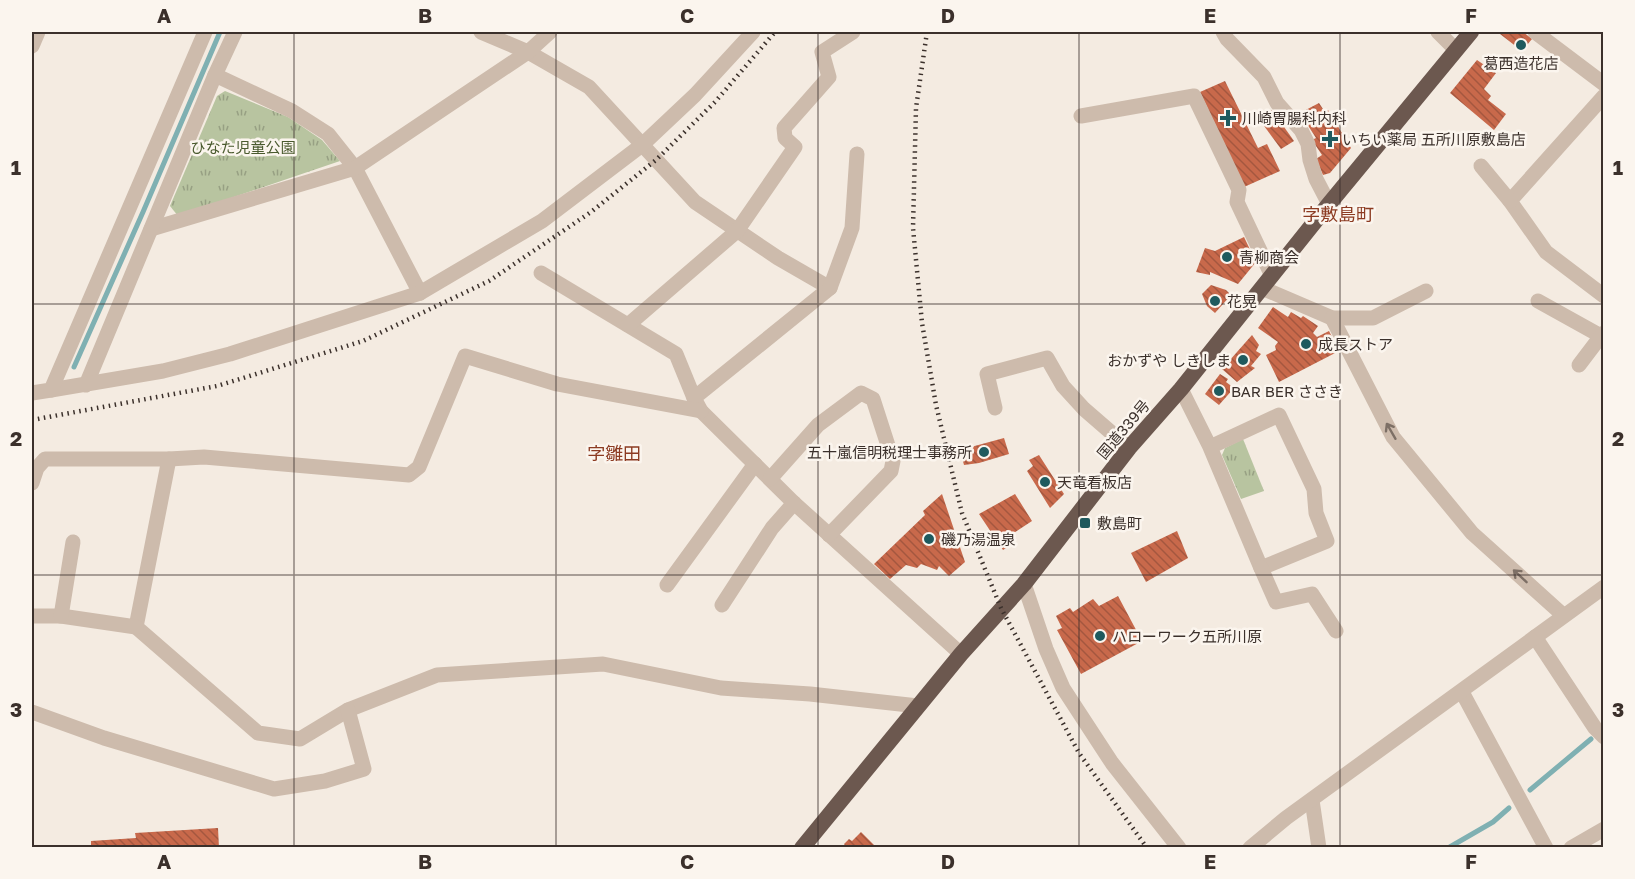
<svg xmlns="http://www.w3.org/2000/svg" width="1635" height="879" font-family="'Golos Text','Noto Sans JP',sans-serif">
  <defs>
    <pattern id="park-tufts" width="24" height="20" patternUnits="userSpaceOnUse" patternTransform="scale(1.5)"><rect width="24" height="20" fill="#b8c4a0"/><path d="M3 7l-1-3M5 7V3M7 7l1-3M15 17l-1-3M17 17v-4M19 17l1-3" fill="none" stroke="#97a083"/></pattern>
    <pattern id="building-back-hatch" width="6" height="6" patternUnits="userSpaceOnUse" patternTransform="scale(1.5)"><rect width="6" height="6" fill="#c8694b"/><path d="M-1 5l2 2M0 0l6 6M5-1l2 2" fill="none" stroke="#a4573f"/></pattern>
  </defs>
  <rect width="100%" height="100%" fill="#f4ebe1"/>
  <g fill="url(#park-tufts)">
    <polygon points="225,91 288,117 322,140 340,161 178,216 170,206 217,96"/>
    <polygon points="1243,439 1264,491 1241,499 1222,455 1225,448"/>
  </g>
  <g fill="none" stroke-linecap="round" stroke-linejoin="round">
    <g stroke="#7fb0b2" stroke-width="5">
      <polyline points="74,367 143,212 220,32"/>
      <polyline points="1530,790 1591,739"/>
      <polyline points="1448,848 1493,822 1509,808"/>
    </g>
  </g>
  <g fill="url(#building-back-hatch)">
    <polygon points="1502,32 1523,32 1532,39 1522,51 1500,34"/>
    <polygon points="1477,60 1496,73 1484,89 1491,96 1488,100 1506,114 1494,130 1450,93"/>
    <polygon points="1225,81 1258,148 1267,144 1280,171 1244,187 1200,92"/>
    <polygon points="1319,103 1325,112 1328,110 1351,148 1330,173 1323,175 1316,159 1322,155 1312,140 1316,138 1300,113"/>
    <polygon points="1272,110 1294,141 1281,149 1259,119"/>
    <polygon points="1244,237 1256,262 1238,284 1210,272 1210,275 1196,272 1205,248 1215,251"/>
    <polygon points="1211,285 1226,290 1231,295 1215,313 1207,306 1202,294"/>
    <polygon points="1273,307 1288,317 1291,312 1301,318 1303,316 1318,326 1313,333 1317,337 1329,331 1339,351 1279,382 1266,355 1276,350 1275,346 1278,342 1258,328"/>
    <polygon points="1252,335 1259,345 1256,351 1261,354 1251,366 1255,368 1237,382 1222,369"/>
    <polygon points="1220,374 1228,379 1226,382 1234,388 1219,405 1205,394"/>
    <polygon points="1004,438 1009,454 979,463 964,465 960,450"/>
    <polygon points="1039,455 1064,494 1050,508 1027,471 1033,466 1029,460"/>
    <polygon points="942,494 965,562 949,576 939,566 937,570 921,564 917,568 906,565 890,579 874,564 925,515 923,511"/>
    <polygon points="1015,494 1032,521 1009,536 1013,544 1003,550 979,514"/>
    <polygon points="1177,531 1188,558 1146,582 1131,553"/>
    <polygon points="1118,596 1142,641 1081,674 1057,630 1062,628 1056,616 1070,608 1073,612 1093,599 1099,606"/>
    <polygon points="218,828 219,848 91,848 91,841 136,838 135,833"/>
    <polygon points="861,832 877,848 847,848 844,844 849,839 852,841"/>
  </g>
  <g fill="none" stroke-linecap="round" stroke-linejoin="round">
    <g stroke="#cdbbac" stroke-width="15">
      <polyline points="481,32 528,52 589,87 695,202 778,258 830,288 694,398 701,411 794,503 961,654"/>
      <polyline points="1223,32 1227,39 1264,77 1277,103 1301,130 1308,144 1310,160 1316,179 1329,204"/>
      <polyline points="1438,32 1456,50"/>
      <polyline points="1535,32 1604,84"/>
      <polyline points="215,75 292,111 328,134 355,168 420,293"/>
      <polyline points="1604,96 1510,201 1546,252 1604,296"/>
      <polyline points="1081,116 1194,96 1239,190 1237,202 1272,276"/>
      <polyline points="1481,166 1510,201"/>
      <polyline points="151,229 355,168 528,52 550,32"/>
      <polyline points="541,273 676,354 694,398"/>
      <polyline points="830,288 852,228 857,154"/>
      <polyline points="1262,288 1332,318 1373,318 1426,291"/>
      <polyline points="1538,301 1601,336 1604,333"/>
      <polyline points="1332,318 1393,437 1472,533 1563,615"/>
      <polyline points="628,325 737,231 795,147 785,138 784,128 829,77 822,52 853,32"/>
      <polyline points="1579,365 1601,336"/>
      <polyline points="86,385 215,75 235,32"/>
      <polyline points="1181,389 1210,447 1261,568 1327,541 1316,513 1314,489 1279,415 1210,447"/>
      <polyline points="51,390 163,371 230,354 420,293 542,221 642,145 695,95 753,32"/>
      <polyline points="32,393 51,390 205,32"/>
      <polyline points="995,408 987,374 1047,358 1063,386 1084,409 1129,448"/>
      <polyline points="169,459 204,457 409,475 419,467 465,356 557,384 701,411"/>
      <polyline points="770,479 818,425 861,393 873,399 893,461 891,471 829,535"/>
      <polyline points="32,483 37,468 45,459 169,459 136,627 258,733 300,739 348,710 437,675 603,664 721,688 810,694 918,706"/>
      <polyline points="1261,568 1276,602 1312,594 1336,631"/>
      <polyline points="1024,584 1046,649 1063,688 1112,763 1179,848"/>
      <polyline points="667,585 755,464"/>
      <polyline points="722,605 772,528 794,503"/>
      <polyline points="32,616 61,616 136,627"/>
      <polyline points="61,616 73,542"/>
      <polyline points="1535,637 1595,728 1604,737"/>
      <polyline points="1462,692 1546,848"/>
      <polyline points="32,712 104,738 274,789 325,781 364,769 348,710"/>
      <polyline points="1312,800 1319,848"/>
      <polyline points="1571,848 1604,829"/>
    </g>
    <g stroke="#cdbbac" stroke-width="15">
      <polyline points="32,46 38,32"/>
      <polyline points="1250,848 1286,818 1604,587"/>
    </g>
    <polyline stroke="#6c584f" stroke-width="16" points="802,848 961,654 1024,584 1129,448 1181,389 1329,204 1471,32"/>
    <g stroke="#3b302b" stroke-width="4.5" stroke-dasharray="1.5 4.5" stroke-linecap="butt">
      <polyline points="927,32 916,108 913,228 922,323 936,405 962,513 1001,608 1079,753 1147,848"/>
      <polyline points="32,420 217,386 363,341 489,281 591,212 656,160 715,102 775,32"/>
    </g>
  </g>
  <defs><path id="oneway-shaft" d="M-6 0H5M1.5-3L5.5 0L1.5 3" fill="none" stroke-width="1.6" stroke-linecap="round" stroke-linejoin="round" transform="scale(1.5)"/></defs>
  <g stroke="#7d6f65">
    <use href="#oneway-shaft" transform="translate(1391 431) rotate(-120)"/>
    <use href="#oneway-shaft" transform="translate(1520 576) rotate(-137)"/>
  </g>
  <path fill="none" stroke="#3b302b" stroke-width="1.5" stroke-opacity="0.55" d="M294,32V848M556,32V848M818,32V848M1079,32V848M1340,32V848M32,304H1604M32,575H1604"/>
  <g fill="#1f5a5e" stroke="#fbf5ee" stroke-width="2">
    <circle cx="1521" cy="45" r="6"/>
    <path d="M1225 109h6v6h6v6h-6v6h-6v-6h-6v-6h6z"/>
    <path d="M1327 130h6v6h6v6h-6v6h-6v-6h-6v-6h6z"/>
    <circle cx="1227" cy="257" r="6"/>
    <circle cx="1215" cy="301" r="6"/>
    <circle cx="1306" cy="344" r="6"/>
    <circle cx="1243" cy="360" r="6"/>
    <circle cx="1219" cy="391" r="6"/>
    <circle cx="984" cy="452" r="6"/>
    <circle cx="1045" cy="482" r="6"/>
    <rect x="1079" y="517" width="12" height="12" rx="3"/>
    <circle cx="929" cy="539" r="6"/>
    <circle cx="1100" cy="636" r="6"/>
  </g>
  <g text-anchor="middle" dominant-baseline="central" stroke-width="5" stroke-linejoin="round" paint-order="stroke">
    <g font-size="15" fill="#3b302b" stroke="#fbf5ee" text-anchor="start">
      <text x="1521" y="63" text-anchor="middle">葛西造花店</text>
      <text x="1242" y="118">川崎胃腸科内科</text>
      <text x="1342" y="139">いちい薬局 五所川原敷島店</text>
      <text x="1239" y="257">青柳商会</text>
      <text x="1227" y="301">花晃</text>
      <text x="1318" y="344">成長ストア</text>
      <text x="1231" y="360" text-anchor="end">おかずや しきしま</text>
      <text x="1231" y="391">BAR BER ささき</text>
      <text x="972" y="452" text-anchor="end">五十嵐信明税理士事務所</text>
      <text x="1057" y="482">天竜看板店</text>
      <text x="1097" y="523">敷島町</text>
      <text x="941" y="539">磯乃湯温泉</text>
      <text x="1112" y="636">ハローワーク五所川原</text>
    </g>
    <g font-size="15" fill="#4a5a2e" stroke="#fbf5ee">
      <text x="243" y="147">ひなた児童公園</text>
    </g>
    <g font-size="15" fill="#3b302b" stroke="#fbf5ee">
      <text transform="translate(1123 429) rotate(-50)">国道339号</text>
    </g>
    <g font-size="18" fill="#8c3b22" stroke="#fbf5ee">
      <text x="1338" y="214">字敷島町</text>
      <text x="614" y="453">字雛田</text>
    </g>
  </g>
  <rect width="1635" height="879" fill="none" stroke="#fbf5ee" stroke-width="66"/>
  <rect x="33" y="33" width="1569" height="813" fill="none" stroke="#3b302b" stroke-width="2"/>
  <g font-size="20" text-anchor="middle" font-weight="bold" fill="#3b302b">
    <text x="164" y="23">A</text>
    <text x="425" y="23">B</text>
    <text x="687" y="23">C</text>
    <text x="948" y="23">D</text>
    <text x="1210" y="23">E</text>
    <text x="1471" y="23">F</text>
    <text x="16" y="175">1</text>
    <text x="1618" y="175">1</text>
    <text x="16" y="446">2</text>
    <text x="1618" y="446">2</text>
    <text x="16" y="717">3</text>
    <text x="1618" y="717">3</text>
    <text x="164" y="869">A</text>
    <text x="425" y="869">B</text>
    <text x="687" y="869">C</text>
    <text x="948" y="869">D</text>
    <text x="1210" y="869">E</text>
    <text x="1471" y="869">F</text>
  </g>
</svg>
